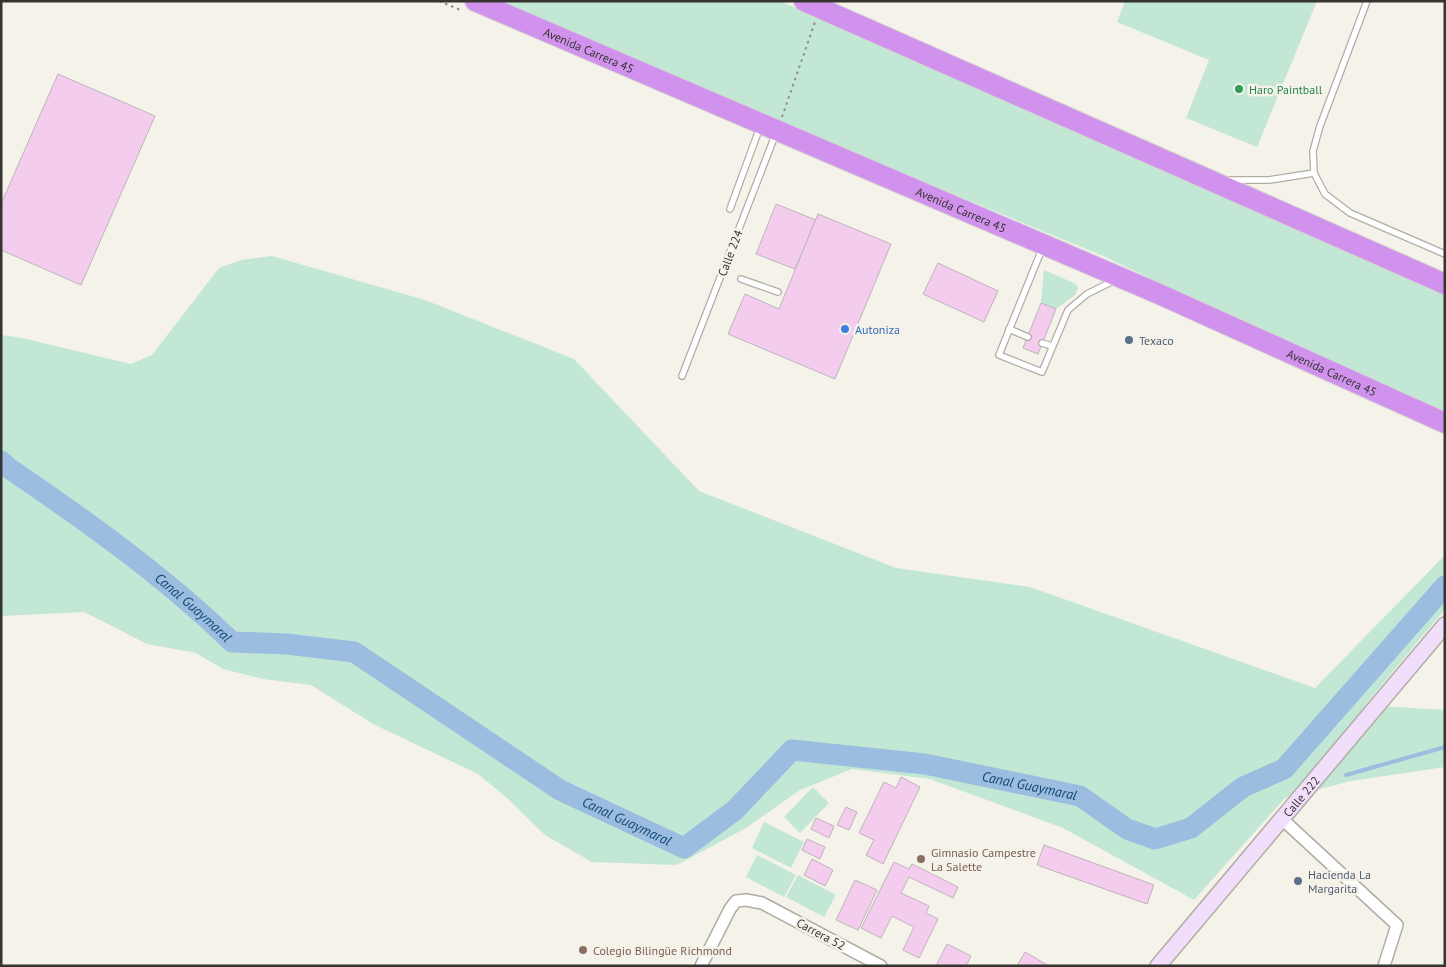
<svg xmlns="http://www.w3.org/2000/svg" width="1446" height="967" font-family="'PT Sans',sans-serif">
  <rect width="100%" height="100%" fill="#f5f2e9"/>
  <g fill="#c3e7d5">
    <polygon points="500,1 780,1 1151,162 1445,295 1445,413 1228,315 1103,256 811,135"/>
    <polygon points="1125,1 1317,1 1257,147 1186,118 1209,60 1117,22"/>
    <polygon points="272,256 425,300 574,359 699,491 896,568 1030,587 1315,688 1445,555 1445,609 1365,705 1445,710 1445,767 1351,781 1285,798 1194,900 1063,828 930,779 852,769 800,790 746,828 677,865 592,862 545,835 508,799 478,774 373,724 311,685 263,679 223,669 196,653 147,644 84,612 1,616 1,335 22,338 131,364 152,355 219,268 241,260"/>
    <polygon points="1044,270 1076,284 1078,288 1075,295 1056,309 1041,303"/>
    <polygon points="813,787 829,803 800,833 784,817"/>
    <polygon points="764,822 804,842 791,868 752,848"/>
    <polygon points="757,855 796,875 784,897 746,877"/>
    <polygon points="798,875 836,895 824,917 786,897"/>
  </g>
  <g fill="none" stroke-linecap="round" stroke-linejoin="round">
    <polyline stroke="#9abde0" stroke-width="4" points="1346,775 1445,747"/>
    <path stroke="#9abde0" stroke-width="21" id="s1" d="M1,461L10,469C88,522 165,577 232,642L287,644L354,652L560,790L684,848L735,810L792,750L925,764L1080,796L1127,829L1155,839L1191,828L1243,787L1284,769L1445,586"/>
  </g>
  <g fill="#f4cdee" stroke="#bcb4bb">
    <polygon points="58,74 155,116 81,285 1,250 1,204"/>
    <polygon points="776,204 816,220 795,269 756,254"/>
    <polygon points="818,214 891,244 835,379 728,334 745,294 779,309"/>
    <polygon points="938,263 998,291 984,322 923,294"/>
    <polygon points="1041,303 1056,309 1038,354 1023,348"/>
    <polygon points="901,777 920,787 883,864 866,855 874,840 859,833 884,782 896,788"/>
    <polygon points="846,807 857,812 849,830 837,825"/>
    <polygon points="816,818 834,826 829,838 811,829"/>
    <polygon points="807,839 825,847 820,859 802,850"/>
    <polygon points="1044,845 1154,885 1147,904 1037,865"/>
    <polygon points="812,859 833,870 825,886 804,875"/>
    <polygon points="894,862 909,869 912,864 958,887 953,898 909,877 901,893 929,906 926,913 938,919 919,958 903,950 914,927 892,916 881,938 861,928"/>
    <polygon points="855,880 877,890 858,930 836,920"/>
    <polygon points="947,944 971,956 966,966 936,966"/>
    <polygon points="1025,952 1049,966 1017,966"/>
  </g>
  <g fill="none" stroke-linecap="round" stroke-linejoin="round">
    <defs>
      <g id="lane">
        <polyline points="1367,1 1320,126 1313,151 1314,173 1325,194 1350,213 1445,254"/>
        <polyline points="1228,180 1269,180 1314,173"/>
        <polyline points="730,209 760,127"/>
        <polyline points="1042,249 999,355 1042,372 1068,310 1087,294 1113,281"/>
        <polyline points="741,279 778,292"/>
        <polyline points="1009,329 1028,337"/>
        <polyline points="1042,343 1052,346"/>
        <polyline points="682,376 776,133"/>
      </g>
      <g id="street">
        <polyline points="1281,818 1397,925 1384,966"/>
        <polyline points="701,966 730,909 736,901 746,900 762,903 881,966"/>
      </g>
      <g id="secondary">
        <path id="s2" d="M1158,966L1445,625"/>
      </g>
      <g id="highway">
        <path id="s3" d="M475,1L1159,294L1445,423"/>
        <polyline points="804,1 1445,284"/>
      </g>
    </defs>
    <use href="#lane" stroke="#b1ada5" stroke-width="8"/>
    <use href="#street" stroke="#b1ada5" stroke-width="14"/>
    <use href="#secondary" stroke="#b1ada5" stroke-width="18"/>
    <use href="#highway" stroke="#d3d2d2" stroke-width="22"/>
    <g stroke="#908d87" stroke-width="2" stroke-dasharray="2.5 4" stroke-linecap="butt">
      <polyline points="439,1 463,11"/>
      <polyline points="782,117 815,22"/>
    </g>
    <use href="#lane" stroke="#fff" stroke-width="5.5"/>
    <use href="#street" stroke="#fff" stroke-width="11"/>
    <use href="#secondary" stroke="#f1defa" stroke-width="15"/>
    <use href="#highway" stroke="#d192ed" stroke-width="20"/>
  </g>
  <circle fill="#2e9e5b" stroke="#f5f2e9" stroke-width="2" cx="1239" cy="89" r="5"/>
  <circle fill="#3f7fe0" stroke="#f5f2e9" stroke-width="2" cx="845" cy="329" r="5"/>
  <g fill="#5c6f8a" stroke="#f5f2e9" stroke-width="2">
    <circle cx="1129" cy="340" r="5"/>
    <circle cx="1298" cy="881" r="5"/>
  </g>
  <g fill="#8d6e63" stroke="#f5f2e9" stroke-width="2">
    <circle cx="921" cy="859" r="5"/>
    <circle cx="583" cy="950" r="5"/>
  </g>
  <g text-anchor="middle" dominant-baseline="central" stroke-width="5" stroke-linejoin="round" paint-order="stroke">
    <g font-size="12" fill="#363431" stroke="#f5f2e9">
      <text stroke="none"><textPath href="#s3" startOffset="124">Avenida Carrera 45</textPath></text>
      <text stroke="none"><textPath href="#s3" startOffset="529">Avenida Carrera 45</textPath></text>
      <text transform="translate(730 253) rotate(-69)">Calle 224</text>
      <text stroke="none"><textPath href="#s3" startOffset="934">Avenida Carrera 45</textPath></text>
      <text stroke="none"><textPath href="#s2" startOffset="222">Calle 222</textPath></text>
      <text transform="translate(821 934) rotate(28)">Carrera 52</text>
    </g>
    <g font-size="12" fill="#27864d" stroke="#f5f2e9" text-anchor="start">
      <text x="1249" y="89">Haro Paintball</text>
    </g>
    <g font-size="12" fill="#366cbe" stroke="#f5f2e9" text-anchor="start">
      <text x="855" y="329">Autoniza</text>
    </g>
    <g font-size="12" fill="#4e5e75" stroke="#f5f2e9" text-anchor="start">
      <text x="1139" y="340">Texaco</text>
      <text x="1308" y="874">Hacienda La<tspan x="1308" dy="14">Margarita</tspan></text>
    </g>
    <g font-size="12" fill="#785e54" stroke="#f5f2e9" text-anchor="start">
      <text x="931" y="852">Gimnasio Campestre<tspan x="931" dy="14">La Salette</tspan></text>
      <text x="593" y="950">Colegio Bilingüe Richmond</text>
    </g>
    <g font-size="14" font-style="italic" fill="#134773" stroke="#f5f2e9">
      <text stroke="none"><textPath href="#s1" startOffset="242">Canal Guaymaral</textPath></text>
      <text stroke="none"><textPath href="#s1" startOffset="1188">Canal Guaymaral</textPath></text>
      <text stroke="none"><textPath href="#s1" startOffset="738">Canal Guaymaral</textPath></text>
    </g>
  </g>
  <rect width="1446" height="967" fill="none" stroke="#363431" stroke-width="5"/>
</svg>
